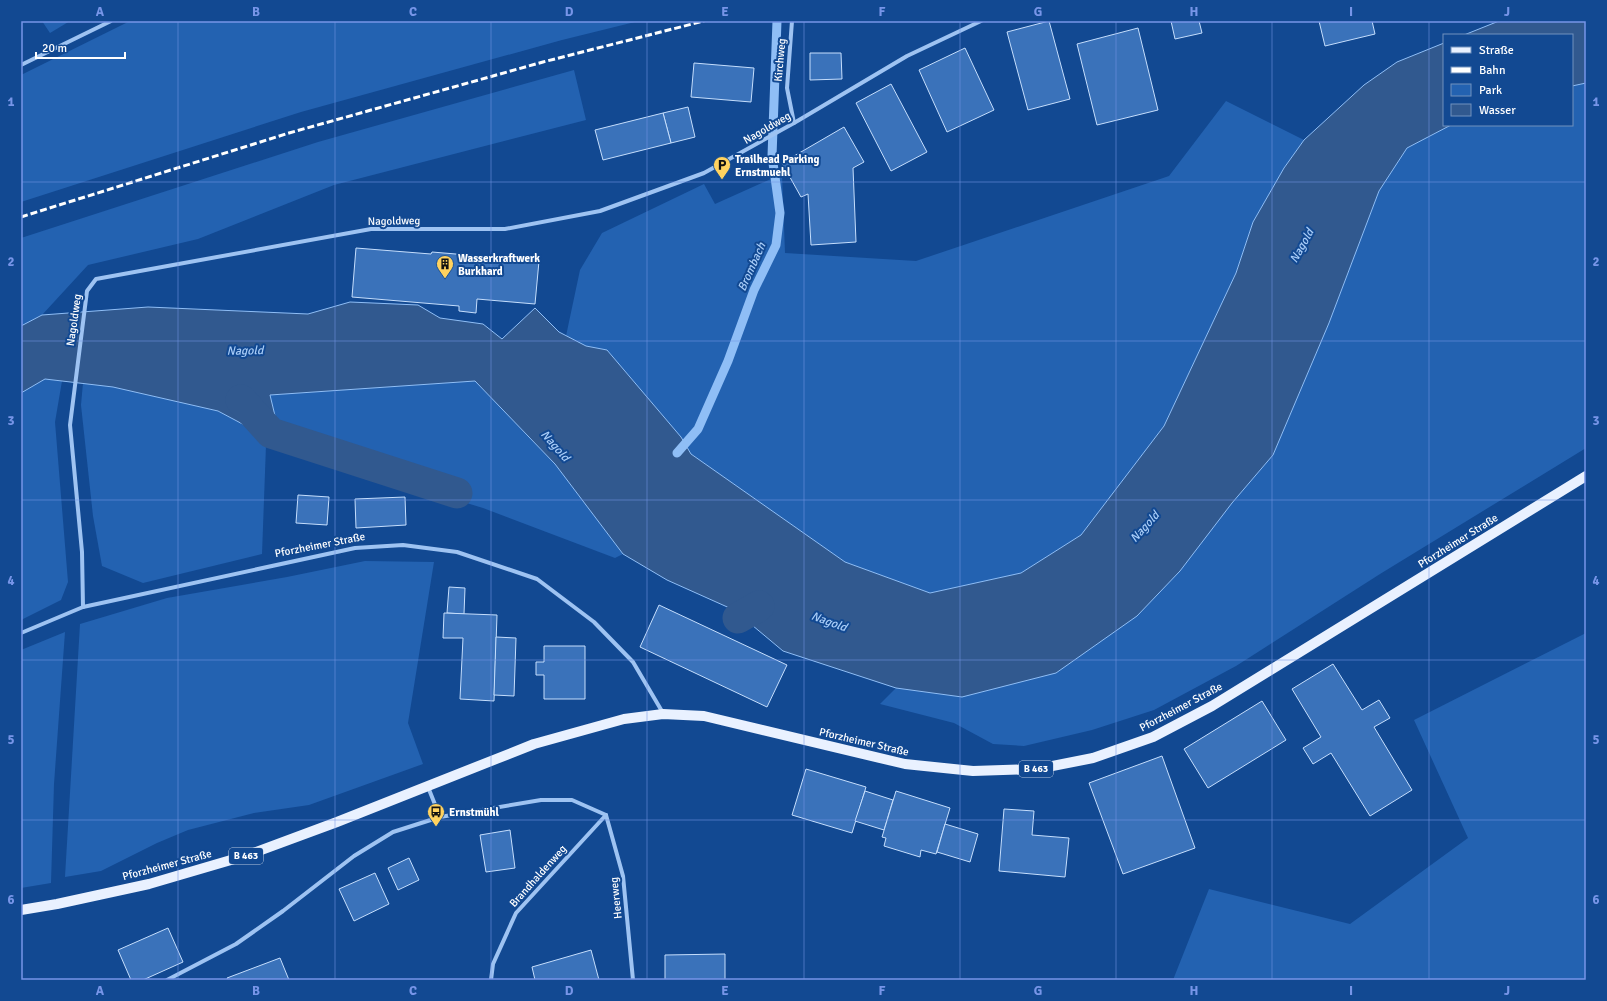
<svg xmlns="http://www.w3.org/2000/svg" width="1607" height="1001" font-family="Signika,sans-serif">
  <rect width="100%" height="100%" fill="#124992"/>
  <g fill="#2362b1">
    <polygon points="42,21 70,21 50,33"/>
    <polygon points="130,21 639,21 562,40 301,112 21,202 21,75"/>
    <polygon points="574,70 586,120 334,185 198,239 88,265 42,315 21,326 21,238 318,142"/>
    <polygon points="1586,83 1586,448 1380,574 1236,666 1154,710 1092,730 1024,746 993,744 954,723 880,704 896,688 962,697 1232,503 1273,455 1329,323 1379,191 1407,148 1451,125 1572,125 1572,86"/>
    <polygon points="1226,101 1304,140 1284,168 1253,222 1236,273 1164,426 1081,535 1021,573 930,593 845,562 691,454 681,437 607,350 586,346 566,336 580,270 602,233 704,184 715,204 782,174 785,253 916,261 1169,176"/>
    <polygon points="45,379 62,381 55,422 68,582 61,600 21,620 21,393"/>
    <polygon points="475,381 555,464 623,554 615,558 483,508 460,501 461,485 277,424 270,395"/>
    <polygon points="83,383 113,387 218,411 265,436 266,445 262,554 143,583 102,566 93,516 81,405"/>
    <polygon points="365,561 434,562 408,723 423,764 309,805 254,813 188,830 157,843 101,871 65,877 80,624 167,598 287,577"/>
    <polygon points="65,632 54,784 51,883 21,888 21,650"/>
    <polygon points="1586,633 1586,980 1173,980 1209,889 1350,924 1468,838 1414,720"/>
  </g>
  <g fill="#31598f" stroke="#8fbef6">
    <polygon points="1499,21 1586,21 1586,83 1572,86 1572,35 1464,35"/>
    <polygon points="1444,43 1444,125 1451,125 1407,148 1379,191 1329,323 1273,455 1232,503 1180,571 1137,616 1056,673 962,697 896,688 783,651 734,610 667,580 623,554 555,464 475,381 270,395 277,424 265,436 218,411 113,387 45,379 21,393 21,326 42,315 148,307 308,314 350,302 418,305 440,318 483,324 502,339 535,308 559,332 586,346 607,350 681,437 691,454 845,562 930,593 1021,573 1081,535 1164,426 1236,273 1253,222 1284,168 1304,140 1364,85 1397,62"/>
  </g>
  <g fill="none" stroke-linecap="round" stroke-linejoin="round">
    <polyline stroke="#8fbef6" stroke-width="9" points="677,453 698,429 728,361 754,290 776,245 780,213 772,156 777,21"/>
    <g stroke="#31598f" stroke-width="31">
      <polyline points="241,400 271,433 457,493"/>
      <polyline points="738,618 759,606"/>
    </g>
  </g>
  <g fill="#3a72ba" stroke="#c5defd">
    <polygon points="1049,21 1070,99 1028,110 1007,32"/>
    <polygon points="1171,21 1199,21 1202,33 1175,39"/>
    <polygon points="1319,21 1372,21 1375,34 1325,46"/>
    <polygon points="1138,28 1158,110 1097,125 1077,44"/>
    <polygon points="965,48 994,110 947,132 919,70"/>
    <polygon points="810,53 841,53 842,79 810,80"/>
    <polygon points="694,63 754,68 751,102 691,97"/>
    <polygon points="891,84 927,152 891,171 856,103"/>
    <polygon points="688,107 695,137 671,143 663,113"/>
    <polygon points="663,113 671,143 603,160 595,130"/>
    <polygon points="844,127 864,162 853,168 856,242 811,245 808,194 801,197 782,163"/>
    <polygon points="356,248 431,254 432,252 539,261 535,304 477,299 476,313 459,311 459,306 352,297"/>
    <polygon points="298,495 329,497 327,525 296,523"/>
    <polygon points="405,497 406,525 356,528 355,499"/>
    <polygon points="449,587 465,588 464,614 447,613"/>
    <polygon points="659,605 787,665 767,707 640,647"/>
    <polygon points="444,613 497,615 494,701 460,699 463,638 443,638"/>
    <polygon points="496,637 516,638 514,696 494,695"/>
    <polygon points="544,646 585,646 585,699 544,699 544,675 536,675 536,662 544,662"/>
    <polygon points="1333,664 1362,710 1379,700 1390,718 1374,727 1412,790 1370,816 1331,753 1313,764 1303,748 1321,737 1292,689"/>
    <polygon points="1262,701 1286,740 1208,788 1184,749"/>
    <polygon points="1162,756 1195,848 1123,874 1089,783"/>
    <polygon points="806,769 866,787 852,833 792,815"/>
    <polygon points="865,791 893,800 884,830 855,821"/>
    <polygon points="896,791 950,808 936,854 921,850 920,857 884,846 886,838 882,837"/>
    <polygon points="1004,809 1034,811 1032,835 1069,838 1065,877 999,871"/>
    <polygon points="945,824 978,834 970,862 937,852"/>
    <polygon points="510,830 515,868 486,872 480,835"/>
    <polygon points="409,858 419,880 398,890 388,868"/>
    <polygon points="375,873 389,904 354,921 339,889"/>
    <polygon points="168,928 183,962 143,980 131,980 118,950"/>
    <polygon points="591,950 599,980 535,980 532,967"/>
    <polygon points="725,954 725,980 665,980 665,955"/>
    <polygon points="280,958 289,980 228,980 227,978"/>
  </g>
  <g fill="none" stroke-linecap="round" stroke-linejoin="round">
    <g stroke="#9ec3f2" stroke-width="4">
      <polyline points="792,21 787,88 794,123"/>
      <polyline points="21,65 111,21"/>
      <polyline points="83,607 82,552 70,425 87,291 96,279 371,229 505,229 600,211 704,173 794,123 907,56 981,21"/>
      <polyline points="21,633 83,607 355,548 403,545 457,552 537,579 594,622 633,662 663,713"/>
      <polyline points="428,787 440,817 541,800 572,800 606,815"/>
      <polyline points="606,815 623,876 633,980"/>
      <polyline points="167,980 236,944 283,911 354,856 393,832 440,817"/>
      <polyline points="491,980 493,964 516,913 606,815"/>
    </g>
    <polyline stroke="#e9f1ff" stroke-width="10" points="21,910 57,904 149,884 248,855 337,822 534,744 624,719 663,714 704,716 905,764 973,771 1037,769 1093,758 1153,737 1212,706 1586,476"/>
    <polyline stroke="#fff" stroke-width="3" stroke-dasharray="7 3" stroke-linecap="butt" points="21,217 289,133 543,62 704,21"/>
  </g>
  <path fill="none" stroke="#7795e8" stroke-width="1" stroke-opacity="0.55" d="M178,21V980M335,21V980M491,21V980M647,21V980M804,21V980M960,21V980M1116,21V980M1272,21V980M1429,21V980M21,182H1586M21,341H1586M21,500H1586M21,660H1586M21,820H1586"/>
  <defs>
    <symbol id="parking-pin" viewBox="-11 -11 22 30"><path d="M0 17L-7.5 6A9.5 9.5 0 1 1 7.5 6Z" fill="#ffd25f" stroke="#124992"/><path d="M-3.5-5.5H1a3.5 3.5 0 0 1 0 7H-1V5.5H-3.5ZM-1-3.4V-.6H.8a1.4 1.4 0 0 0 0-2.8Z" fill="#111"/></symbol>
    <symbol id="building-pin" viewBox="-11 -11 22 30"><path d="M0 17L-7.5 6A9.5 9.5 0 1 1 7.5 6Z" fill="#ffd25f" stroke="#124992"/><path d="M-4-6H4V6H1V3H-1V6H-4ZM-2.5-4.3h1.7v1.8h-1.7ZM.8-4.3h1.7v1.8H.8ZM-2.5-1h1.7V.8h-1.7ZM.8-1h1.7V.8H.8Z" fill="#111"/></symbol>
    <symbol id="bus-pin" viewBox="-11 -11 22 30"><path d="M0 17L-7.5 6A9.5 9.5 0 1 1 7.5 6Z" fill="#ffd25f" stroke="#124992"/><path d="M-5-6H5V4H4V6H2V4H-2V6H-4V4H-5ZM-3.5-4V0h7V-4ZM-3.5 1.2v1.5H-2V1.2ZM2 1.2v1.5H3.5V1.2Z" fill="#111"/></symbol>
  </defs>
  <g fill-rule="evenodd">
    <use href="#parking-pin" x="712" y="155" width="20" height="27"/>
    <use href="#building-pin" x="435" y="254" width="20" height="27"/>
    <use href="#bus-pin" x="426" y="802" width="20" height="27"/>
  </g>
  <g text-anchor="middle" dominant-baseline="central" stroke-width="4" stroke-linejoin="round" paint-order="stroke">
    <g fill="#124992" stroke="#b8c8de" stroke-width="1">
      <rect x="1019" y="761" width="34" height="16" rx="3"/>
      <rect x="229" y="848" width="34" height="16" rx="3"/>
    </g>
    <g font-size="10" font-weight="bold" fill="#fff">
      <text x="1036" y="769">B 463</text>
      <text x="246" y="856">B 463</text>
    </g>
    <g font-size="11" fill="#fff" stroke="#124992">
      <text transform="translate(780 60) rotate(-85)">Kirchweg</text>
      <text transform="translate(767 128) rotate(-30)">Nagoldweg</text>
      <text transform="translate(394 221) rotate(-1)">Nagoldweg</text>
      <text transform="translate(74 320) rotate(-82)">Nagoldweg</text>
      <text transform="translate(1458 541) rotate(-32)">Pforzheimer Straße</text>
      <text transform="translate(320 545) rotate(-11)">Pforzheimer Straße</text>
      <text transform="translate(1181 707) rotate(-28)">Pforzheimer Straße</text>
      <text transform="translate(864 742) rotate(13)">Pforzheimer Straße</text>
      <text transform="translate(167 865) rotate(-15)">Pforzheimer Straße</text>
      <text transform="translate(538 876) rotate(-48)">Brandhaldenweg</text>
      <text transform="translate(616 898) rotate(-96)">Heerweg</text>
    </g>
    <g font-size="11" font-weight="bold" fill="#fff" stroke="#124992" text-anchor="start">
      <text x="735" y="159">Trailhead Parking<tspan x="735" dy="13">Ernstmuehl</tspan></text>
      <text x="458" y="258">Wasserkraftwerk<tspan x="458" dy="13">Burkhard</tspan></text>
      <text x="449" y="812">Ernstmühl</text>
    </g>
    <g font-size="12" font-style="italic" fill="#aacef9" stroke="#124992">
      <text transform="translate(1302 246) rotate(-61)">Nagold</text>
      <text transform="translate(752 267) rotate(-66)">Brombach</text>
      <text transform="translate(245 351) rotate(-1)">Nagold</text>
      <text transform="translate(555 446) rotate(49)">Nagold</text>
      <text transform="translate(1145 527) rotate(-48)">Nagold</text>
      <text transform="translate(829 622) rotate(20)">Nagold</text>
    </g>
  </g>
  <rect width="1607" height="1001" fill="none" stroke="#124992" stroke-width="44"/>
  <rect x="1443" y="34" width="130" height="92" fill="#124992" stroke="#7192be"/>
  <rect x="1451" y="47" width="20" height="6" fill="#e9f1ff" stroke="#7192be"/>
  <text x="1479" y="54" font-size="12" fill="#ffffff">Straße</text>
  <rect x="1451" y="67" width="20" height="6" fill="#ffffff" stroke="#7192be"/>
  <text x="1479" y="74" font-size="12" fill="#ffffff">Bahn</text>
  <rect x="1451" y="84" width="20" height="12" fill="#2362b1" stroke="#7192be"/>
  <text x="1479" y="94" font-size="12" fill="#ffffff">Park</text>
  <rect x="1451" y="104" width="20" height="12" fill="#31598f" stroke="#7192be"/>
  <text x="1479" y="114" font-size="12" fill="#ffffff">Wasser</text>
  <path d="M36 52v6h89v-6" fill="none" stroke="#ffffff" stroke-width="2"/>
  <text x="42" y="52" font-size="12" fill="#ffffff" stroke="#124992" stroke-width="3" paint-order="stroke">20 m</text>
  <rect x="22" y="22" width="1563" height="957" fill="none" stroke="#7795e8" stroke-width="1.5"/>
  <g font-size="13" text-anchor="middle" font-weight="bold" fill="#7795e8">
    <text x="100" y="16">A</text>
    <text x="256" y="16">B</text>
    <text x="413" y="16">C</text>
    <text x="569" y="16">D</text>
    <text x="725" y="16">E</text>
    <text x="882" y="16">F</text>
    <text x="1038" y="16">G</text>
    <text x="1194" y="16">H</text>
    <text x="1351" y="16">I</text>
    <text x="1507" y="16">J</text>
    <text x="11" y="106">1</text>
    <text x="1596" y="106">1</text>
    <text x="11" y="266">2</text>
    <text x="1596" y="266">2</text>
    <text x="11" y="425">3</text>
    <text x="1596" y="425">3</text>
    <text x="11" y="585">4</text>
    <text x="1596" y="585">4</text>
    <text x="11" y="744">5</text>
    <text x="1596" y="744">5</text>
    <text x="11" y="904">6</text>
    <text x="1596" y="904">6</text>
    <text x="100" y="995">A</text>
    <text x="256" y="995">B</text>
    <text x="413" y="995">C</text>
    <text x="569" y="995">D</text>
    <text x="725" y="995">E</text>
    <text x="882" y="995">F</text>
    <text x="1038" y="995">G</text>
    <text x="1194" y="995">H</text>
    <text x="1351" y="995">I</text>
    <text x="1507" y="995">J</text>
  </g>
</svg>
